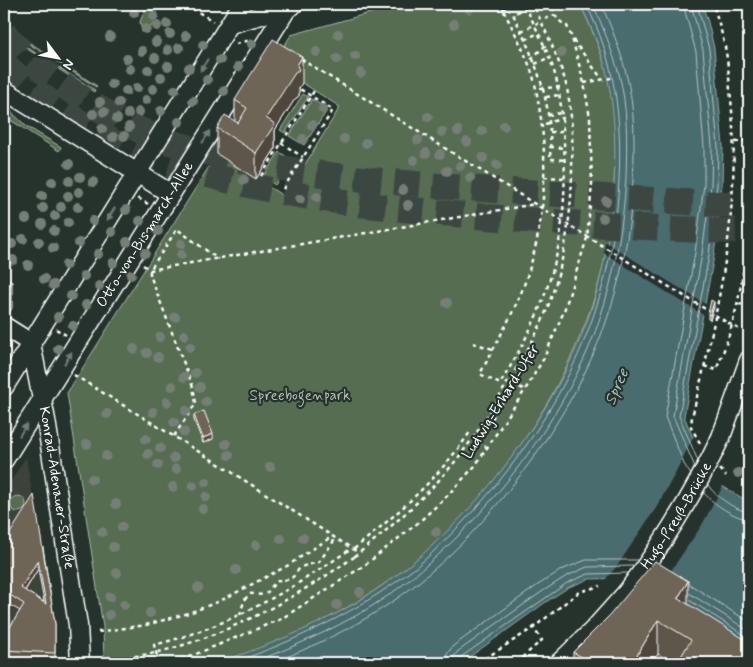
<svg xmlns="http://www.w3.org/2000/svg" width="753" height="667" font-family="Mynerve,sans-serif">
  <rect width="100%" height="100%" fill="#26332d"/>
  <filter id="ink" filterUnits="userSpaceOnUse"><feTurbulence type="fractalNoise" baseFrequency=".02" numOctaves="2"/><feDisplacementMap in="SourceGraphic" scale="10" xChannelSelector="R" yChannelSelector="G"/><feConvolveMatrix kernelMatrix="1 2 1 2 8 2 1 2 1" color-interpolation-filters="sRGB"/></filter>
  <g filter="url(#ink)">
    <polygon fill="#3c423a" points="26,457 43,556 55,662 4,660 4,492"/>
    <g fill="#576d51" stroke="#abb6a8">
      <path d="M137,4L146,7L147,4H150C154,15 156,25 146,33L142,32L140,22L145,9Z"/>
      <path d="M402,4H580C591,27 601,51 608,76C617,115 617,156 613,196C611,217 610,238 605,258C579,374 504,488 412,563C360,606 285,644 220,662C210,665 197,663 187,663C159,663 132,663 104,663L103,627L67,393L217,154L285,197L340,107L273,64L291,35Z"/>
      <polygon points="4,26 97,86 96,87 4,28"/>
      <polygon points="4,33 95,90 94,92 4,34"/>
      <polygon points="303,94 308,97 285,133 280,130"/>
      <polygon points="312,99 325,108 326,112 304,145 289,136"/>
      <polygon points="4,105 26,126 61,147 59,151 4,116"/>
      <polygon points="279,152 291,159 275,185 263,177"/>
      <circle cx="18" cy="504" r="8"/>
    </g>
    <path fill="#496c6e" stroke="#92a7a8" d="M580,4H702L708,22L714,48L723,146L722,185L714,256L684,416L701,457L722,486L749,502V644L632,578L589,579L569,587L546,602L461,663H217C275,643 332,621 383,585C469,525 552,419 588,319C602,280 609,240 613,198C616,158 616,119 608,80C603,53 592,28 580,4Z"/>
    <g fill="#26332d">
      <polygon points="605,242 707,305 705,316 604,253"/>
      <polygon points="694,435 704,456 724,484 702,525 662,584 632,580 604,581 617,566 656,508 676,472"/>
    </g>
    <g fill="none" stroke-linecap="round" stroke-linejoin="round">
      <g stroke="#b6c4c5" stroke-width="1">
        <polyline points="683,4 696,52 704,147 704,184 695,253 665,417 684,464 691,475"/>
        <polyline points="691,4 703,50 712,146 711,185 702,254 673,416 695,467"/>
        <polyline points="697,4 709,49 718,147 717,185 709,255 679,416 698,461"/>
        <path d="M708,485C715,496 736,511 749,512"/>
        <path d="M704,493C712,503 736,519 749,519"/>
        <polyline points="689,584 749,622"/>
        <polyline points="689,593 749,631"/>
        <polyline points="689,600 749,638"/>
        <path d="M232,663C298,640 359,611 415,568C438,549 458,527 478,506C562,411 613,308 619,180C622,116 615,61 586,4"/>
        <path d="M251,663C299,645 347,624 389,595C476,533 565,422 599,321C615,274 623,227 626,178C627,143 628,108 619,74C612,50 603,27 593,4"/>
        <path d="M272,663C327,641 380,615 425,577C467,542 502,501 533,458C595,372 628,286 633,180C635,144 635,108 626,73C620,49 611,26 601,4"/>
        <polyline points="445,663 447,654 453,646 535,587 561,570 586,560 638,560"/>
        <polyline points="452,663 454,657 457,652 540,593 565,577 587,567 633,566"/>
        <polyline points="459,663 461,657 567,583 588,574 629,573"/>
      </g>
      <g stroke="#3c4742" stroke-width="26" stroke-dasharray="26 13" stroke-linecap="butt">
        <path d="M4,33C38,75 113,121 163,140C177,145 192,148 206,152C271,169 337,177 404,183C508,192 613,197 717,204H749"/>
        <path d="M4,64C40,98 94,135 140,155C163,165 188,170 212,176C278,194 345,203 413,210C471,216 530,221 589,224C642,226 695,232 749,230"/>
      </g>
      <defs>
        <g id="minor">
          <polyline points="230,24 292,6"/>
          <polyline points="4,90 171,194"/>
          <path id="s1" d="M4,326L31,343L46,420L78,625L80,663"/>
          <polyline points="4,387 242,4"/>
          <polyline points="721,437 749,360"/>
          <path id="s2" d="M4,460L290,4"/>
          <polyline points="559,663 593,630 627,592"/>
        </g>
      </defs>
      <use href="#minor" stroke="#fff" stroke-width="21"/>
      <g stroke="#fff" stroke-width="2.5" stroke-dasharray="4 4" stroke-linecap="butt">
        <polyline points="185,4 213,21"/>
        <path d="M500,4C512,27 525,51 533,76C536,86 537,96 539,106C550,170 544,240 518,300C507,325 493,349 480,374L500,384C519,352 538,318 549,282C564,238 566,188 564,142C562,118 561,94 554,71C547,49 536,28 526,8L513,14C537,64 553,103 550,159L565,160"/>
        <polyline points="502,9 513,4"/>
        <polyline points="545,19 555,15"/>
        <polyline points="521,31 538,23"/>
        <polyline points="525,40 538,33"/>
        <polyline points="573,40 602,79"/>
        <polyline points="236,44 250,40"/>
        <polyline points="301,59 572,227"/>
        <polyline points="535,64 548,58"/>
        <polyline points="584,83 611,78"/>
        <polyline points="546,97 559,95"/>
        <polyline points="548,115 561,113"/>
        <polyline points="550,132 563,132"/>
        <polyline points="735,142 747,141 749,177"/>
        <polyline points="281,143 303,157"/>
        <polyline points="550,147 564,148"/>
        <polyline points="261,176 314,91"/>
        <polyline points="544,177 564,178"/>
        <polyline points="283,189 333,110 300,89"/>
        <polyline points="138,198 148,204"/>
        <polyline points="143,265 150,270 535,204"/>
        <polyline points="738,304 745,305"/>
        <polyline points="728,323 739,329"/>
        <polyline points="56,329 66,335"/>
        <polyline points="473,343 493,349"/>
        <path d="M704,366L716,370C739,317 747,261 749,204"/>
        <polyline points="74,375 222,466 359,553"/>
        <polyline points="174,436 196,403 193,387 150,275 150,270 177,229 218,259"/>
        <path d="M700,443L691,427L692,417C719,308 743,202 730,90C729,77 728,64 726,52C723,36 718,20 713,4"/>
        <polyline points="488,448 477,442 514,384 525,390"/>
        <polyline points="720,469 726,476"/>
        <path d="M354,549C396,515 439,478 470,432"/>
        <path d="M354,557C397,522 438,487 470,442C483,424 495,404 506,385C519,364 533,342 543,319C563,271 572,219 572,167C573,140 572,103 564,77C556,52 544,28 533,4"/>
        <path d="M240,615L244,601L249,594C254,593 259,596 264,594C270,592 271,586 275,583C286,574 287,589 300,567L319,562L336,538"/>
        <polyline points="98,632 146,625 189,613 220,601 287,566 328,539 331,535"/>
        <polyline points="522,658 528,663"/>
        <polyline points="95,662 150,654"/>
        <polyline points="138,663 158,660"/>
        <path d="M159,663L154,645C230,626 288,592 352,548"/>
        <polyline points="174,663 281,619 365,565 419,522 446,497 475,466 525,390 544,358 564,311 587,238 592,184 590,118 584,83 572,38 567,26 558,20 555,15 552,7 553,4"/>
        <polyline points="478,663 533,628 579,592 600,586"/>
        <polyline points="516,663 542,640 533,628"/>
      </g>
      <use href="#minor" stroke="#26332d" stroke-width="18"/>
      <defs>
        <g id="minor-bridge">
          <path id="s3" d="M627,592C665,541 694,494 721,437"/>
        </g>
      </defs>
      <use href="#minor-bridge" stroke="#fff" stroke-width="21" stroke-linecap="butt"/>
      <g stroke="#fff" stroke-width="2.5" stroke-dasharray="4 4" stroke-linecap="butt">
        <polyline points="531,59 547,44"/>
        <polyline points="540,88 562,87"/>
        <polyline points="545,124 566,117"/>
        <polyline points="572,227 728,323"/>
        <path d="M150,654C225,637 292,600 354,557"/>
      </g>
      <use href="#minor-bridge" stroke="#26332d" stroke-width="18"/>
    </g>
    <g fill="#747f76">
      <circle cx="469" cy="9" r="5"/>
      <circle cx="134" cy="13" r="5"/>
      <circle cx="154" cy="16" r="5"/>
      <circle cx="167" cy="24" r="5"/>
      <circle cx="454" cy="24" r="5"/>
      <circle cx="157" cy="26" r="5"/>
      <circle cx="146" cy="29" r="5"/>
      <circle cx="170" cy="34" r="5"/>
      <circle cx="338" cy="34" r="5"/>
      <circle cx="186" cy="36" r="5"/>
      <circle cx="110" cy="37" r="5"/>
      <circle cx="156" cy="42" r="5"/>
      <circle cx="252" cy="44" r="5"/>
      <circle cx="203" cy="45" r="5"/>
      <circle cx="179" cy="48" r="5"/>
      <circle cx="168" cy="50" r="5"/>
      <circle cx="142" cy="51" r="5"/>
      <circle cx="317" cy="52" r="5"/>
      <circle cx="561" cy="53" r="5"/>
      <circle cx="355" cy="56" r="5"/>
      <circle cx="155" cy="58" r="5"/>
      <circle cx="127" cy="59" r="5"/>
      <circle cx="337" cy="59" r="5"/>
      <circle cx="220" cy="60" r="5"/>
      <circle cx="168" cy="66" r="5"/>
      <circle cx="238" cy="67" r="5"/>
      <circle cx="189" cy="68" r="5"/>
      <circle cx="130" cy="69" r="5"/>
      <circle cx="148" cy="70" r="5"/>
      <circle cx="361" cy="73" r="5"/>
      <circle cx="161" cy="77" r="5"/>
      <circle cx="207" cy="80" r="5"/>
      <circle cx="112" cy="84" r="5"/>
      <circle cx="137" cy="88" r="5"/>
      <circle cx="153" cy="89" r="5"/>
      <circle cx="175" cy="90" r="5"/>
      <circle cx="126" cy="91" r="5"/>
      <circle cx="224" cy="91" r="5"/>
      <circle cx="146" cy="100" r="5"/>
      <circle cx="193" cy="101" r="5"/>
      <circle cx="100" cy="102" r="5"/>
      <circle cx="119" cy="103" r="5"/>
      <circle cx="323" cy="109" r="5"/>
      <circle cx="161" cy="111" r="5"/>
      <circle cx="104" cy="112" r="5"/>
      <circle cx="139" cy="112" r="5"/>
      <circle cx="93" cy="114" r="5"/>
      <circle cx="128" cy="114" r="5"/>
      <circle cx="428" cy="117" r="5"/>
      <circle cx="117" cy="119" r="5"/>
      <circle cx="179" cy="122" r="5"/>
      <circle cx="312" cy="125" r="5"/>
      <circle cx="504" cy="126" r="5"/>
      <circle cx="129" cy="127" r="5"/>
      <circle cx="102" cy="129" r="5"/>
      <circle cx="458" cy="131" r="5"/>
      <circle cx="482" cy="131" r="5"/>
      <circle cx="442" cy="132" r="5"/>
      <circle cx="124" cy="136" r="5"/>
      <circle cx="113" cy="137" r="5"/>
      <circle cx="303" cy="139" r="5"/>
      <circle cx="344" cy="139" r="5"/>
      <circle cx="418" cy="140" r="5"/>
      <circle cx="467" cy="142" r="5"/>
      <circle cx="366" cy="143" r="5"/>
      <circle cx="426" cy="153" r="5"/>
      <circle cx="440" cy="154" r="5"/>
      <circle cx="483" cy="158" r="5"/>
      <circle cx="414" cy="160" r="5"/>
      <circle cx="69" cy="164" r="5"/>
      <circle cx="497" cy="165" r="5"/>
      <circle cx="460" cy="166" r="5"/>
      <circle cx="447" cy="171" r="5"/>
      <circle cx="80" cy="177" r="5"/>
      <circle cx="470" cy="178" r="5"/>
      <circle cx="244" cy="180" r="5"/>
      <circle cx="69" cy="181" r="5"/>
      <circle cx="52" cy="182" r="5"/>
      <circle cx="93" cy="182" r="5"/>
      <circle cx="403" cy="190" r="5"/>
      <circle cx="79" cy="192" r="5"/>
      <circle cx="42" cy="196" r="5"/>
      <circle cx="68" cy="196" r="5"/>
      <circle cx="317" cy="197" r="5"/>
      <circle cx="300" cy="199" r="5"/>
      <circle cx="606" cy="201" r="5"/>
      <circle cx="408" cy="205" r="5"/>
      <circle cx="61" cy="207" r="5"/>
      <circle cx="78" cy="207" r="5"/>
      <circle cx="43" cy="208" r="5"/>
      <circle cx="126" cy="210" r="5"/>
      <circle cx="55" cy="216" r="5"/>
      <circle cx="603" cy="218" r="5"/>
      <circle cx="26" cy="219" r="5"/>
      <circle cx="93" cy="221" r="5"/>
      <circle cx="140" cy="221" r="5"/>
      <circle cx="68" cy="223" r="5"/>
      <circle cx="42" cy="224" r="5"/>
      <circle cx="54" cy="231" r="5"/>
      <circle cx="158" cy="231" r="5"/>
      <circle cx="112" cy="232" r="5"/>
      <circle cx="23" cy="239" r="5"/>
      <circle cx="39" cy="242" r="5"/>
      <circle cx="127" cy="242" r="5"/>
      <circle cx="79" cy="243" r="5"/>
      <circle cx="12" cy="244" r="5"/>
      <circle cx="181" cy="244" r="5"/>
      <circle cx="53" cy="248" r="5"/>
      <circle cx="145" cy="253" r="5"/>
      <circle cx="98" cy="254" r="5"/>
      <circle cx="181" cy="255" r="5"/>
      <circle cx="13" cy="260" r="5"/>
      <circle cx="113" cy="263" r="5"/>
      <circle cx="28" cy="265" r="5"/>
      <circle cx="66" cy="265" r="5"/>
      <circle cx="131" cy="275" r="5"/>
      <circle cx="84" cy="276" r="5"/>
      <circle cx="44" cy="279" r="5"/>
      <circle cx="53" cy="285" r="5"/>
      <circle cx="99" cy="286" r="5"/>
      <circle cx="71" cy="296" r="5"/>
      <circle cx="447" cy="303" r="5"/>
      <circle cx="86" cy="305" r="5"/>
      <circle cx="58" cy="317" r="5"/>
      <circle cx="175" cy="317" r="5"/>
      <circle cx="73" cy="326" r="5"/>
      <circle cx="184" cy="335" r="5"/>
      <circle cx="160" cy="337" r="5"/>
      <circle cx="190" cy="347" r="5"/>
      <circle cx="58" cy="349" r="5"/>
      <circle cx="134" cy="349" r="5"/>
      <circle cx="147" cy="353" r="5"/>
      <circle cx="158" cy="357" r="5"/>
      <circle cx="195" cy="373" r="5"/>
      <circle cx="184" cy="377" r="5"/>
      <circle cx="172" cy="386" r="5"/>
      <circle cx="200" cy="387" r="5"/>
      <circle cx="167" cy="402" r="5"/>
      <circle cx="206" cy="402" r="5"/>
      <circle cx="186" cy="411" r="5"/>
      <circle cx="153" cy="412" r="5"/>
      <circle cx="107" cy="414" r="5"/>
      <circle cx="174" cy="422" r="5"/>
      <circle cx="184" cy="432" r="5"/>
      <circle cx="146" cy="439" r="5"/>
      <circle cx="87" cy="444" r="5"/>
      <circle cx="226" cy="444" r="5"/>
      <circle cx="160" cy="448" r="5"/>
      <circle cx="148" cy="454" r="5"/>
      <circle cx="229" cy="455" r="5"/>
      <circle cx="106" cy="456" r="5"/>
      <circle cx="174" cy="458" r="5"/>
      <circle cx="158" cy="465" r="5"/>
      <circle cx="270" cy="467" r="5"/>
      <circle cx="176" cy="469" r="5"/>
      <circle cx="738" cy="473" r="5"/>
      <circle cx="92" cy="479" r="5"/>
      <circle cx="206" cy="482" r="5"/>
      <circle cx="193" cy="486" r="5"/>
      <circle cx="173" cy="487" r="5"/>
      <circle cx="206" cy="497" r="5"/>
      <circle cx="116" cy="504" r="5"/>
      <circle cx="203" cy="509" r="5"/>
      <circle cx="122" cy="527" r="5"/>
      <circle cx="102" cy="532" r="5"/>
      <circle cx="436" cy="532" r="5"/>
      <circle cx="303" cy="538" r="5"/>
      <circle cx="281" cy="539" r="5"/>
      <circle cx="256" cy="545" r="5"/>
      <circle cx="113" cy="547" r="5"/>
      <circle cx="236" cy="570" r="5"/>
      <circle cx="117" cy="573" r="5"/>
      <circle cx="198" cy="588" r="5"/>
      <circle cx="360" cy="592" r="5"/>
      <circle cx="110" cy="597" r="5"/>
      <circle cx="124" cy="605" r="5"/>
      <circle cx="337" cy="605" r="5"/>
      <circle cx="150" cy="613" r="5"/>
      <circle cx="109" cy="615" r="5"/>
    </g>
    <g fill="#5f574b" stroke="#fff" fill-rule="evenodd">
      <polygon points="302,83 299,88 299,96 295,99 275,130 275,149 256,179 217,154 217,128 235,120 235,100"/>
      <polygon points="714,307 710,320 708,319 708,314"/>
      <polygon points="194,415 213,439 203,443 194,420"/>
      <path d="M4,543L43,547L55,624V662L4,659V637L20,611L10,605L4,614ZM38,569L44,602L25,591Z"/>
      <polygon points="688,604 749,663 672,663 658,654 653,663 573,663 573,652"/>
    </g>
    <g fill="#4d473d" stroke="#fff">
      <polygon points="302,57 302,83 299,88 299,96 295,99 275,130 275,149 256,179 256,153 266,118"/>
      <polygon points="12,282 12,308 4,322 4,296"/>
      <polygon points="714,302 714,307 710,320 710,315"/>
      <polygon points="213,434 213,439 203,443 203,438"/>
      <polygon points="38,560 38,569 21,597 21,588"/>
      <polygon points="688,581 688,616 678,598"/>
      <polygon points="10,595 10,605 4,614 4,605"/>
      <polygon points="658,620 658,654 653,663 636,663 636,657"/>
    </g>
    <g fill="#6e6557" stroke="#fff" fill-rule="evenodd">
      <polygon points="273,39 302,57 297,65 299,70 295,73 266,118 275,124 256,153 217,128 225,115 238,123 247,108 235,100"/>
      <polygon points="4,277 12,282 4,296"/>
      <polygon points="711,300 714,302 710,315 708,314"/>
      <polygon points="204,411 213,434 203,438 194,415"/>
      <path d="M34,495L55,624V653L4,650V637L24,604L10,595L4,605V543ZM38,560L46,604L21,588Z"/>
      <polygon points="655,561 688,581 678,598 749,642 749,663 677,663 691,640 658,620 636,657 646,663 592,663 573,652 610,615"/>
    </g>
    <defs><path id="oneway-solid" d="M-6-.8H1V-3.2L6.5 0L1 3.2V.8H-6Z" transform="scale(1.25)"/></defs>
    <g fill="#727a76">
      <use href="#oneway-solid" transform="translate(204 65) rotate(122)"/>
      <use href="#oneway-solid" transform="translate(206 137) rotate(-58)"/>
      <use href="#oneway-solid" transform="translate(111 214) rotate(122)"/>
      <use href="#oneway-solid" transform="translate(68 358) rotate(-58)"/>
      <use href="#oneway-solid" transform="translate(23 430) rotate(-58)"/>
    </g>
  </g>
  <g text-anchor="middle" dominant-baseline="central" stroke-width="4.5" stroke-linejoin="round" paint-order="stroke">
    <g font-size="15" fill="#fff" stroke="#26332d">
      <text stroke="none"><textPath href="#s2" startOffset="266">Otto-von-Bismarck-Allee</textPath></text>
      <text transform="translate(501 402) rotate(-58)">Ludwig-Erhard-Ufer</text>
      <text stroke="none"><textPath href="#s1" startOffset="179">Konrad-Adenauer-Straße</textPath></text>
      <text stroke="none"><textPath href="#s3" startOffset="91">Hugo-Preuß-Brücke</textPath></text>
    </g>
    <g font-size="15" fill="#b3bdb1" stroke="#26332d">
      <text x="300" y="396">Spreebogenpark</text>
    </g>
    <g font-size="16" font-style="italic" fill="#adbdbe" stroke="#26332d">
      <text transform="translate(617 387) rotate(-67)">Spree</text>
    </g>
  </g>
  <rect width="753" height="667" fill="none" stroke="#26332d" stroke-width="20"/>
  <rect x="10" y="10" width="733" height="647" fill="none" stroke="#fff" stroke-width="2" filter="url(#ink)"/>
  <g transform="translate(58 58) rotate(122)" stroke="#26332d" stroke-width="4" paint-order="stroke">
  <path d="M0-4L9 19L0 12L-9 19Z" fill="#ffffff"/>
  <text y="-8" font-size="14" font-weight="bold" text-anchor="middle" fill="#ffffff">N</text>
  </g>
</svg>
